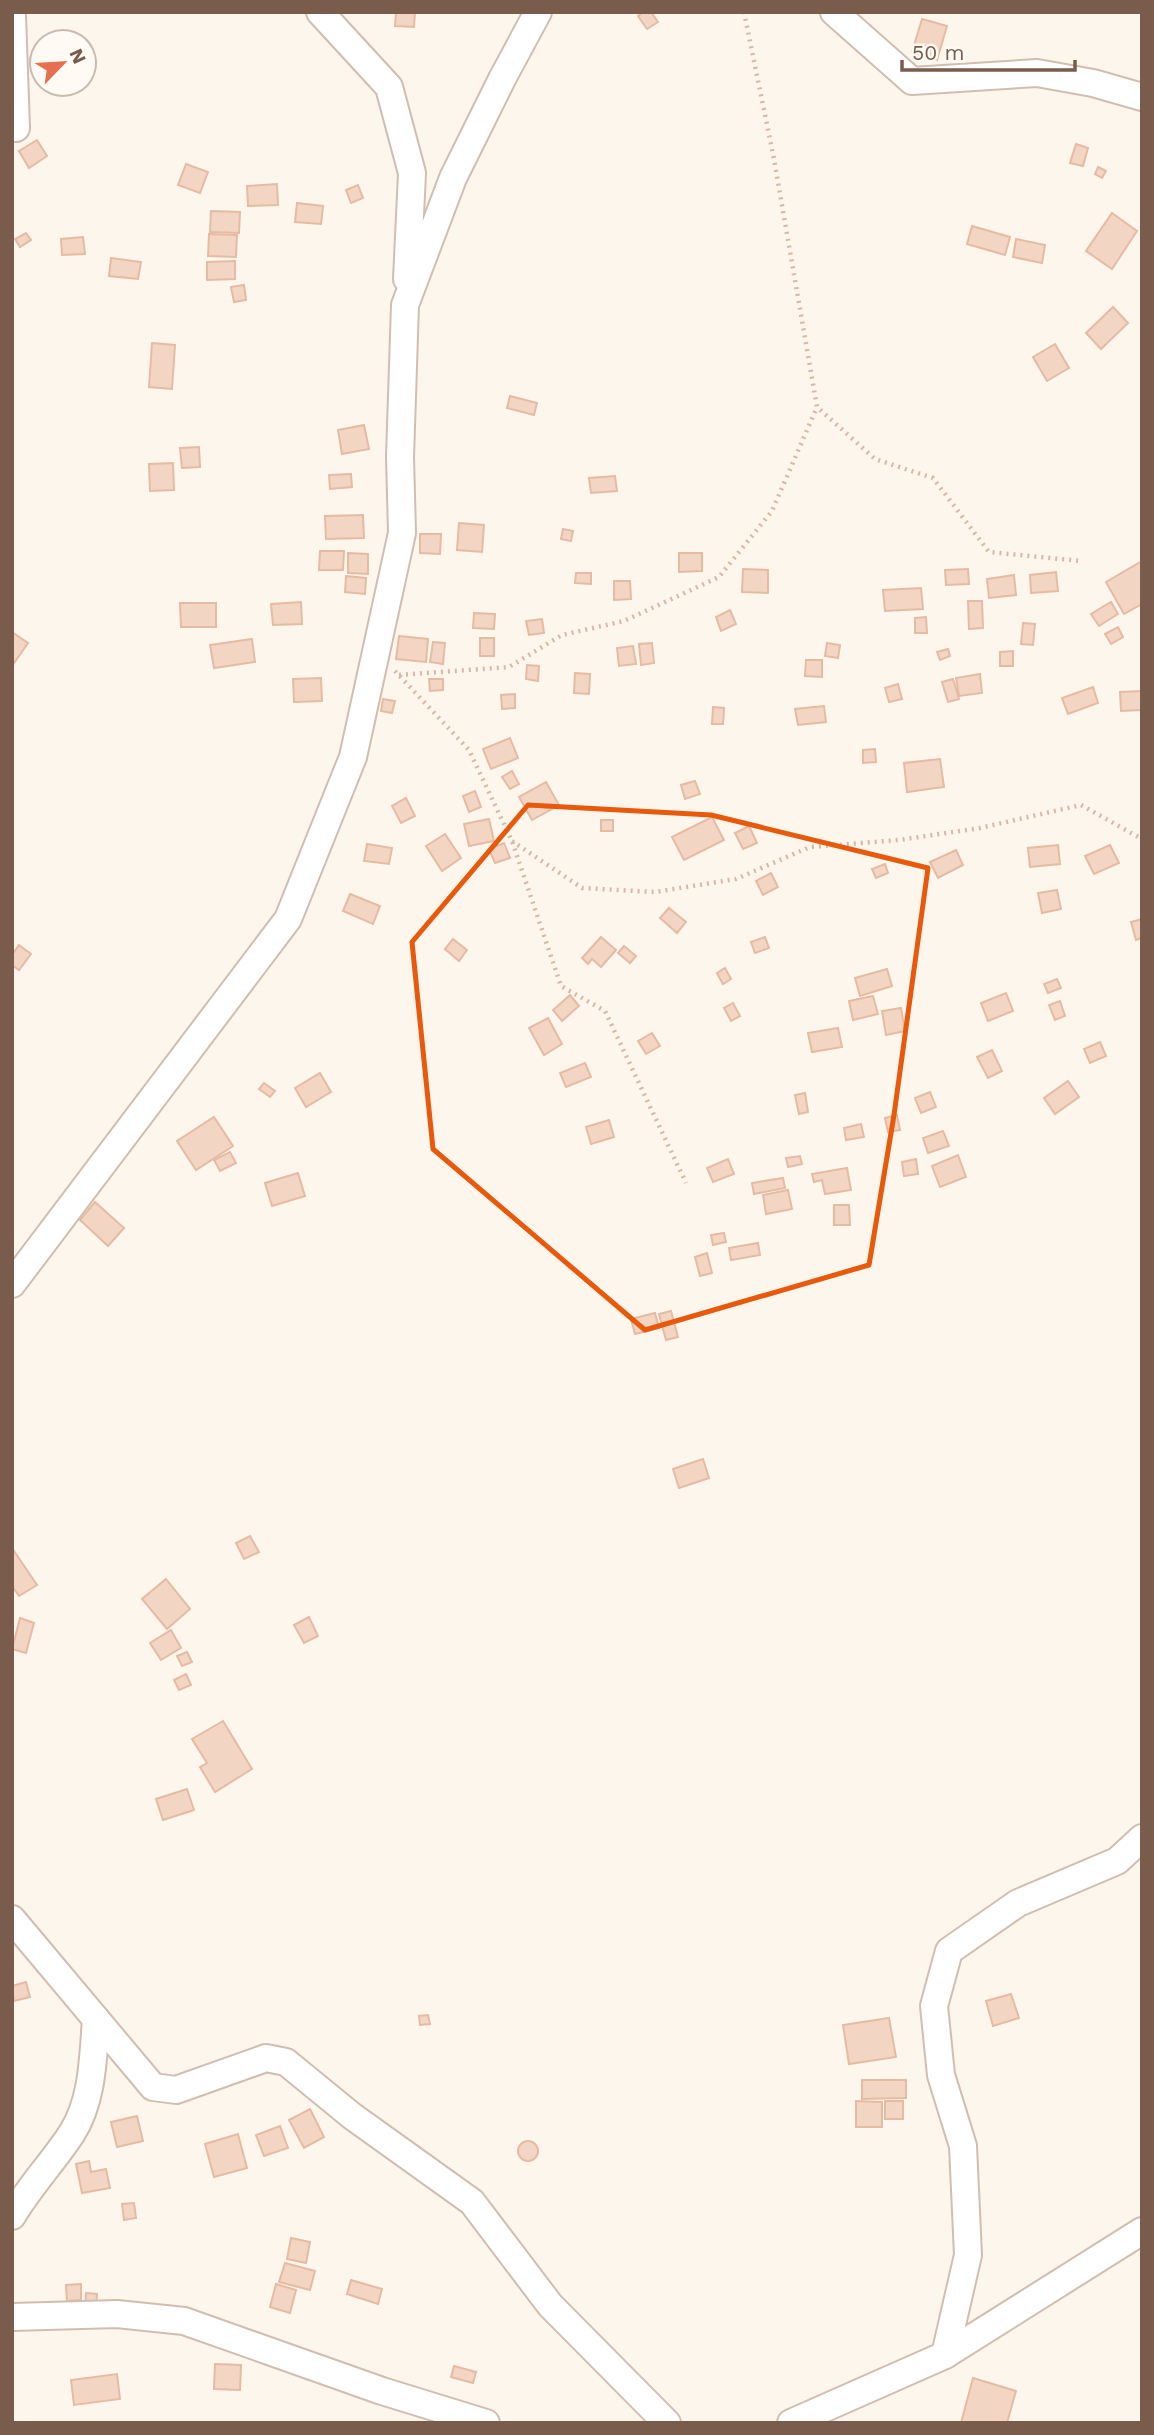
<svg xmlns="http://www.w3.org/2000/svg" width="1154" height="2435" font-family="'Work Sans',sans-serif">
  <rect width="100%" height="100%" fill="#fdf6ec"/>
  <g fill="#f3d5c3" stroke="#e6bba3" stroke-width="2">
    <polygon points="396,12 415,12 414,27 395,26"/>
    <polygon points="643,12 651,12 658,22 647,29 638,16"/>
    <polygon points="922,19 947,26 937,60 912,52"/>
    <polygon points="37,140 47,156 29,168 19,151"/>
    <polygon points="1076,144 1088,148 1083,166 1070,163"/>
    <polygon points="186,164 208,172 200,193 178,185"/>
    <polygon points="1098,167 1106,171 1102,178 1095,174"/>
    <polygon points="277,184 278,205 248,206 247,186"/>
    <polygon points="358,185 363,198 351,203 346,190"/>
    <polygon points="297,203 323,206 321,224 295,222"/>
    <polygon points="211,211 240,212 239,233 210,232"/>
    <polygon points="1112,213 1137,231 1112,269 1086,251"/>
    <polygon points="972,226 1010,237 1005,255 967,244"/>
    <polygon points="26,233 31,240 20,247 15,239"/>
    <polygon points="209,234 237,235 236,257 208,256"/>
    <polygon points="83,237 85,254 62,255 61,239"/>
    <polygon points="1016,239 1045,245 1042,263 1013,257"/>
    <polygon points="111,258 141,262 138,279 109,276"/>
    <polygon points="235,261 235,279 207,280 207,262"/>
    <polygon points="244,285 246,300 234,302 231,287"/>
    <polygon points="1113,307 1128,323 1101,349 1086,333"/>
    <polygon points="152,343 175,345 172,389 149,387"/>
    <polygon points="1055,344 1069,368 1047,381 1033,357"/>
    <polygon points="510,396 537,403 534,415 507,408"/>
    <polygon points="364,425 369,449 342,454 338,430"/>
    <polygon points="199,447 200,467 182,468 180,448"/>
    <polygon points="173,463 174,490 150,491 149,464"/>
    <polygon points="351,474 352,487 330,489 329,475"/>
    <polygon points="615,476 617,491 591,493 589,478"/>
    <polygon points="363,515 364,538 326,539 325,516"/>
    <polygon points="459,523 484,525 482,552 457,550"/>
    <polygon points="563,529 573,531 571,541 561,539"/>
    <polygon points="420,534 441,534 440,554 420,553"/>
    <polygon points="320,551 344,551 343,570 319,570"/>
    <polygon points="348,553 368,554 368,574 348,573"/>
    <polygon points="679,553 702,553 702,571 679,572"/>
    <polygon points="1142,561 1142,604 1124,614 1106,582"/>
    <polygon points="743,569 768,570 768,593 742,592"/>
    <polygon points="968,569 969,584 946,585 945,570"/>
    <polygon points="1056,572 1058,591 1031,593 1030,575"/>
    <polygon points="576,573 591,573 591,584 575,583"/>
    <polygon points="1014,575 1016,595 989,598 987,579"/>
    <polygon points="346,576 366,578 365,594 345,592"/>
    <polygon points="614,581 630,581 631,599 614,600"/>
    <polygon points="921,588 923,609 885,611 883,590"/>
    <polygon points="968,601 982,601 983,628 969,629"/>
    <polygon points="301,602 302,624 273,625 271,604"/>
    <polygon points="1111,602 1118,614 1099,626 1091,614"/>
    <polygon points="180,603 216,603 216,627 181,627"/>
    <polygon points="730,610 736,624 721,631 716,617"/>
    <polygon points="474,613 495,614 494,629 473,628"/>
    <polygon points="926,617 927,633 915,633 915,618"/>
    <polygon points="542,619 544,633 529,635 526,621"/>
    <polygon points="1023,623 1035,624 1033,645 1021,644"/>
    <polygon points="1118,627 1123,637 1111,644 1105,634"/>
    <polygon points="12,632 28,643 12,666"/>
    <polygon points="399,636 428,639 426,662 396,659"/>
    <rect x="480" y="638" width="14" height="18"/>
    <polygon points="252,639 255,662 214,668 210,645"/>
    <polygon points="433,642 445,643 443,664 430,662"/>
    <polygon points="652,643 654,663 641,665 639,644"/>
    <polygon points="827,643 840,645 838,658 825,656"/>
    <polygon points="633,646 636,664 619,666 617,648"/>
    <polygon points="948,649 950,656 940,660 937,652"/>
    <polygon points="1013,651 1013,666 1000,666 1000,652"/>
    <polygon points="806,660 822,660 822,677 805,676"/>
    <polygon points="527,665 539,666 538,681 526,679"/>
    <polygon points="575,673 590,674 589,694 574,693"/>
    <polygon points="980,674 982,693 959,696 956,678"/>
    <polygon points="321,678 322,701 294,702 293,679"/>
    <polygon points="429,679 443,679 443,690 430,691"/>
    <polygon points="953,679 959,699 948,702 942,682"/>
    <polygon points="898,684 902,699 889,702 885,688"/>
    <polygon points="1093,687 1098,703 1068,714 1062,698"/>
    <polygon points="1142,691 1142,710 1121,711 1120,692"/>
    <polygon points="515,694 515,708 502,709 501,695"/>
    <polygon points="383,699 395,701 392,713 381,711"/>
    <polygon points="824,706 826,722 798,725 795,709"/>
    <polygon points="713,707 724,708 723,724 712,724"/>
    <polygon points="510,738 518,758 491,769 483,749"/>
    <polygon points="875,749 876,762 863,763 863,750"/>
    <polygon points="940,759 944,787 907,792 904,763"/>
    <polygon points="512,771 519,784 510,789 502,777"/>
    <polygon points="695,781 700,794 685,799 681,785"/>
    <polygon points="546,782 559,805 532,820 519,797"/>
    <polygon points="475,791 481,807 469,812 463,796"/>
    <polygon points="406,798 415,816 401,823 392,806"/>
    <polygon points="712,817 724,840 684,860 672,837"/>
    <polygon points="489,819 494,841 469,846 464,824"/>
    <rect x="601" y="820" width="12" height="11"/>
    <polygon points="749,826 757,843 743,849 735,833"/>
    <polygon points="445,834 461,858 442,871 426,846"/>
    <polygon points="504,843 510,858 495,863 489,849"/>
    <polygon points="367,844 392,848 389,864 364,861"/>
    <polygon points="1058,845 1060,864 1030,867 1028,848"/>
    <polygon points="1110,845 1119,863 1094,874 1085,856"/>
    <polygon points="956,850 963,865 938,878 930,862"/>
    <polygon points="885,864 888,873 876,878 872,869"/>
    <polygon points="771,873 778,887 763,895 756,881"/>
    <polygon points="1057,890 1061,909 1042,913 1038,893"/>
    <polygon points="350,894 380,906 373,924 343,911"/>
    <polygon points="669,908 686,922 677,933 660,918"/>
    <polygon points="1142,919 1142,938 1136,940 1131,922"/>
    <polygon points="601,937 616,950 601,967 592,959 588,964 582,958"/>
    <polygon points="765,937 769,948 755,953 751,942"/>
    <polygon points="453,939 467,950 459,961 445,949"/>
    <polygon points="19,945 31,954 19,970 12,965 12,955"/>
    <polygon points="624,946 636,956 630,963 618,953"/>
    <polygon points="725,968 731,979 723,984 717,973"/>
    <polygon points="887,969 892,986 860,996 855,978"/>
    <polygon points="1057,979 1061,988 1048,993 1044,984"/>
    <polygon points="1006,993 1013,1011 988,1021 981,1003"/>
    <polygon points="570,995 579,1006 562,1021 553,1010"/>
    <polygon points="873,996 878,1014 853,1020 849,1001"/>
    <polygon points="1060,1001 1065,1016 1055,1020 1049,1005"/>
    <polygon points="733,1003 740,1016 731,1021 724,1008"/>
    <polygon points="901,1008 905,1031 886,1035 882,1011"/>
    <polygon points="548,1018 562,1044 544,1055 529,1028"/>
    <polygon points="838,1028 842,1047 812,1052 808,1033"/>
    <polygon points="652,1033 660,1046 646,1054 638,1041"/>
    <polygon points="1100,1042 1106,1056 1090,1063 1084,1049"/>
    <polygon points="992,1050 1002,1071 988,1078 977,1057"/>
    <polygon points="585,1063 591,1077 566,1087 560,1073"/>
    <polygon points="320,1073 331,1092 306,1107 295,1088"/>
    <polygon points="1068,1081 1079,1097 1055,1114 1044,1098"/>
    <polygon points="264,1083 275,1091 270,1097 259,1089"/>
    <polygon points="930,1092 936,1107 921,1113 915,1098"/>
    <polygon points="805,1093 808,1112 799,1114 795,1095"/>
    <polygon points="897,1115 900,1130 888,1132 885,1118"/>
    <polygon points="214,1117 233,1146 196,1170 177,1141"/>
    <polygon points="609,1120 614,1137 591,1144 586,1127"/>
    <polygon points="861,1124 864,1137 846,1140 844,1128"/>
    <polygon points="943,1131 949,1146 928,1153 923,1138"/>
    <polygon points="230,1152 236,1163 220,1171 214,1160"/>
    <polygon points="958,1155 966,1177 940,1187 932,1166"/>
    <polygon points="800,1156 802,1164 788,1167 786,1158"/>
    <polygon points="728,1159 734,1174 713,1182 707,1168"/>
    <polygon points="916,1159 918,1174 904,1176 902,1162"/>
    <polygon points="847,1168 851,1190 825,1194 822,1180 814,1182 812,1174"/>
    <polygon points="298,1173 305,1196 272,1206 265,1183"/>
    <polygon points="783,1178 785,1188 754,1194 752,1183"/>
    <polygon points="788,1190 792,1209 766,1214 763,1195"/>
    <polygon points="95,1202 124,1228 108,1246 80,1220"/>
    <polygon points="834,1205 849,1205 850,1225 834,1225"/>
    <polygon points="724,1233 726,1242 713,1245 711,1235"/>
    <polygon points="758,1243 760,1255 731,1260 729,1248"/>
    <polygon points="707,1253 712,1273 700,1276 695,1257"/>
    <polygon points="671,1311 678,1337 666,1340 659,1314"/>
    <polygon points="655,1313 659,1328 635,1334 631,1319"/>
    <polygon points="703,1459 709,1478 679,1488 673,1469"/>
    <polygon points="250,1536 259,1552 244,1559 236,1543"/>
    <polygon points="12,1548 37,1585 19,1596 12,1586"/>
    <polygon points="166,1579 190,1609 167,1629 142,1599"/>
    <polygon points="309,1617 318,1636 304,1643 294,1625"/>
    <polygon points="20,1618 34,1623 26,1653 12,1649"/>
    <polygon points="171,1630 181,1648 161,1660 150,1643"/>
    <polygon points="187,1652 192,1662 182,1666 177,1656"/>
    <polygon points="186,1674 191,1685 179,1690 174,1680"/>
    <polygon points="223,1721 252,1769 215,1792 200,1767 207,1763 192,1739"/>
    <polygon points="187,1789 194,1810 163,1820 156,1799"/>
    <polygon points="26,1982 30,1997 14,2001 12,1986"/>
    <polygon points="1011,1994 1019,2018 993,2026 986,2001"/>
    <polygon points="428,2015 430,2024 420,2025 419,2016"/>
    <polygon points="889,2018 896,2057 849,2064 843,2025"/>
    <polygon points="862,2080 906,2080 906,2098 862,2099"/>
    <polygon points="856,2101 882,2102 882,2127 856,2127"/>
    <rect x="885" y="2101" width="18" height="18"/>
    <polygon points="310,2109 324,2137 304,2148 289,2120"/>
    <polygon points="137,2116 143,2141 117,2147 111,2122"/>
    <polygon points="280,2126 288,2148 264,2156 256,2135"/>
    <polygon points="238,2134 247,2168 214,2177 205,2144"/>
    <circle cx="528" cy="2151" r="10"/>
    <polygon points="89,2161 91,2172 106,2169 110,2188 82,2193 76,2164"/>
    <polygon points="134,2203 136,2218 124,2220 122,2204"/>
    <polygon points="291,2238 310,2242 306,2263 287,2259"/>
    <polygon points="285,2263 315,2271 310,2290 279,2282"/>
    <polygon points="351,2280 382,2289 378,2304 347,2294"/>
    <polygon points="81,2284 81,2300 67,2301 66,2285"/>
    <polygon points="276,2284 296,2290 290,2313 270,2307"/>
    <polygon points="86,2293 97,2294 96,2311 85,2310"/>
    <polygon points="215,2364 241,2365 240,2390 214,2389"/>
    <polygon points="454,2366 476,2372 473,2383 451,2377"/>
    <polygon points="117,2374 120,2399 74,2405 71,2380"/>
    <polygon points="973,2378 1016,2391 1007,2423 961,2423"/>
  </g>
  <g fill="none" stroke-linecap="round" stroke-linejoin="round">
    <defs>
      <g id="minor">
        <polyline points="320,12 389,87 412,173 407,279"/>
        <polyline points="834,12 912,81 1037,73 1093,83 1142,97"/>
        <polyline points="12,16 16,128"/>
        <polyline points="12,1284 288,919 353,757 402,533 400,457 405,305 453,178 502,79 538,12"/>
        <polyline points="12,1919 153,2087 176,2090 266,2058 286,2062 352,2116 472,2202 550,2305 667,2423"/>
        <path d="M12,2216C30,2186 53,2162 72,2133C93,2100 93,2057 96,2019"/>
        <polyline points="12,2317 117,2314 184,2321 382,2391 486,2423"/>
        <polyline points="945,2355 968,2255 963,2146 941,2075 934,2006 949,1951 1018,1903 1117,1861 1142,1838"/>
        <polyline points="791,2423 945,2355 1142,2231"/>
      </g>
    </defs>
    <use href="#minor" stroke="#d1beb0" stroke-width="30"/>
    <g stroke="#d9b8a5" stroke-width="4.5" stroke-dasharray="2 5" stroke-linecap="butt">
      <polyline points="744,12 774,159 817,407 875,459 933,478 989,552 1081,561"/>
      <polyline points="395,671 469,750 512,841 561,986 605,1011 686,1183"/>
      <polyline points="399,675 509,667 562,635 624,621 719,577 772,511 817,407"/>
      <polyline points="512,841 582,888 655,892 736,879 810,847 899,840 980,828 1081,805 1142,839"/>
    </g>
    <use href="#minor" stroke="#fff" stroke-width="26"/>
  </g>
  <path fill="none" stroke="#e8590c" stroke-width="5" stroke-linejoin="round" d="M528,805L711,815L928,868L894,1115L869,1265L645,1330L433,1149L412,942Z"/>
  <rect width="1154" height="2435" fill="none" stroke="#7a5c4d" stroke-width="28"/>
  <g transform="translate(63 63) rotate(65)"><circle r="33" fill="#fffaf3" stroke="#cabbb1" stroke-width="2"/>
  <path d="M0-5L12 26L0 18L-12 26Z" fill="#e76f51"/>
  <text y="-10" font-size="19" font-weight="bold" text-anchor="middle" fill="#7a5c4d">N</text>
  </g>
  <path d="M902 60v10h173v-10" fill="none" stroke="#7a5c4d" stroke-width="3.5"/>
  <text x="912" y="60" font-size="21" fill="#7a5c4d" stroke="#fffaf3" stroke-width="5" paint-order="stroke">50 m</text>
</svg>
